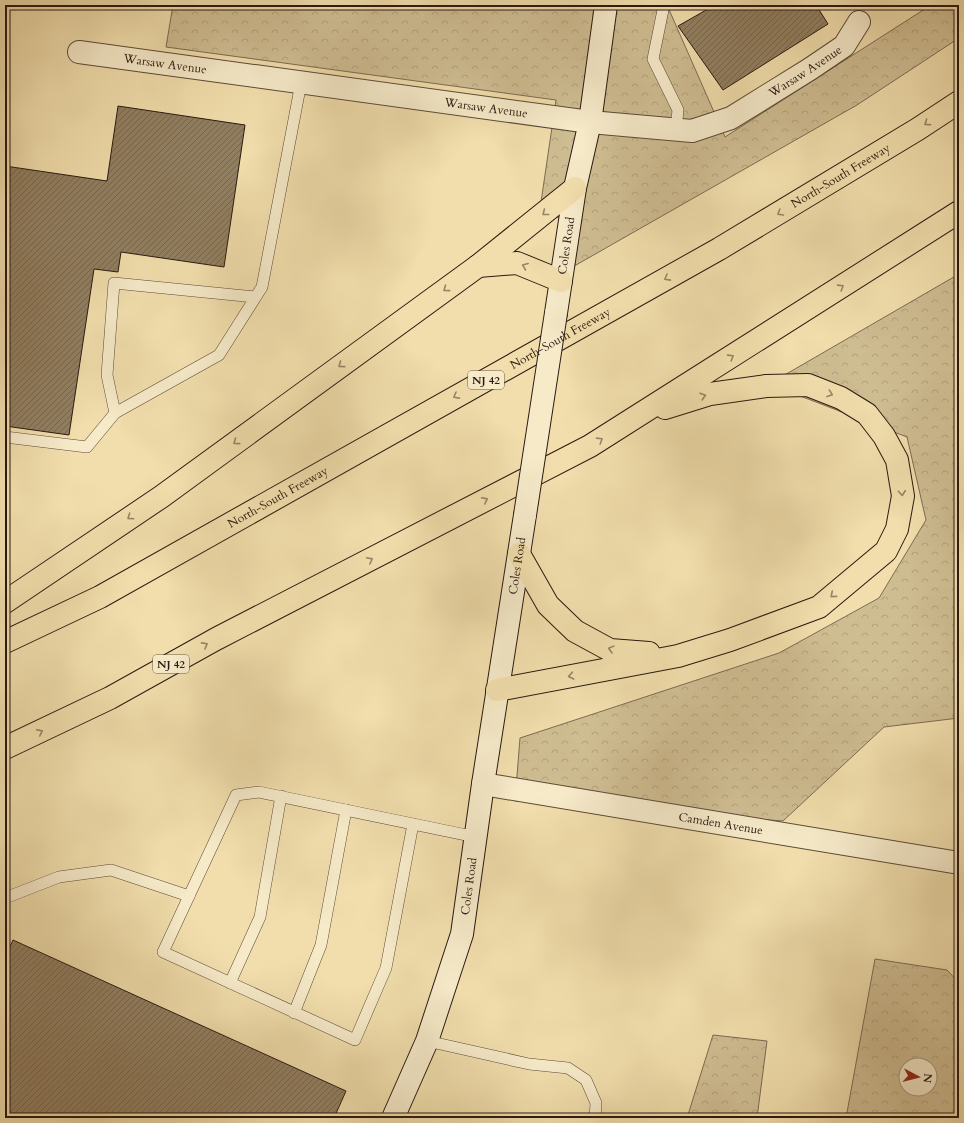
<svg xmlns="http://www.w3.org/2000/svg" width="964" height="1123" font-family="Cardo,serif">
  <defs>
    <pattern id="forest-crowns" width="20" height="18" patternUnits="userSpaceOnUse"><rect width="20" height="18" fill="#cfbd92"/><path d="M2 6a3 3 0 1 1 6 0M12 15a3 3 0 1 1 6 0" fill="none" stroke="#b2a27d"/></pattern>
    <pattern id="building-hatch" width="6" height="6" patternUnits="userSpaceOnUse"><rect width="6" height="6" fill="#917f62"/><path d="M-1 1l2-2M0 6l6-6M5 7l2-2" fill="none" stroke="#77674f"/></pattern>
  </defs>
  <rect width="100%" height="100%" fill="#f1deac"/>
  <filter id="stains"><feTurbulence type="fractalNoise" baseFrequency=".005" numOctaves="4"/><feColorMatrix values="0 0 0 0 .2 0 0 0 0 .09 0 0 0 0 .02 0 0 0 .5 -.17"/></filter>
  <radialGradient id="worn" r=".72"><stop offset=".6" stop-color="#630" stop-opacity="0"/><stop offset="1" stop-color="#630" stop-opacity=".3"/></radialGradient>
  <g fill="url(#forest-crowns)" stroke="#7c6b52" fill-rule="evenodd">
    <polygon points="173,5 667,5 725,137 931,5 959,5 959,38 857,105 569,269 574,232 541,202 556,100 166,47"/>
    <polygon points="959,274 959,718 884,727 783,821 515,801 520,738 779,653 879,598 926,520 907,437 769,384"/>
    <path d="M875,959L947,970L959,983V1118H846ZM906,1065H930V1089H906Z"/>
    <polygon points="713,1035 767,1041 757,1118 687,1118"/>
  </g>
  <g fill="url(#building-hatch)" stroke="#2a1911">
    <polygon points="715,5 816,5 828,24 723,90 678,26"/>
    <polygon points="118,106 245,125 224,267 121,252 118,272 94,269 69,435 5,426 5,166 107,181"/>
    <polygon points="13,940 346,1091 334,1118 5,1118 5,958"/>
  </g>
  <g fill="none" stroke-linecap="round" stroke-linejoin="round">
    <defs>
      <g id="lane">
        <polyline points="664,5 653,59 678,110 676,129"/>
        <polyline points="115,413 107,375 114,283 255,297"/>
        <polyline points="5,437 87,447 115,413 219,355 262,287 301,83"/>
        <polyline points="413,824 386,968 355,1040 163,952 236,795 259,792 476,837"/>
        <polyline points="5,898 59,877 111,870 189,896"/>
        <polyline points="230,983 260,917 281,796"/>
        <polyline points="294,1013 321,945 346,810"/>
        <polyline points="427,1041 529,1064 568,1068 586,1080 596,1103 595,1118"/>
      </g>
      <g id="street">
        <path id="s1" d="M79,52L590,122L692,131L731,118L810,69L844,46L859,22"/>
        <path id="s2" d="M483,784L959,863"/>
      </g>
      <g id="secondary">
        <path id="s3" d="M556,313L575,188L590,122L606,5"/>
        <path id="s4" d="M393,1118L427,1041L462,934L483,784L525,515"/>
      </g>
      <g id="highway">
        <polyline points="478,266 517,263 561,281"/>
        <polyline points="519,554 548,605 575,631 610,650 649,653"/>
        <polyline points="5,602 161,497 478,266 575,188"/>
        <path id="s5" d="M5,642L100,597L719,249L918,129L959,102"/>
        <polyline points="497,690 678,656 730,640 819,607 886,551 897,529 903,496 897,460 884,436 867,414 841,398 808,385 766,386 710,394 665,408"/>
        <polyline points="5,748 110,698 216,639 590,446 959,212"/>
      </g>
    </defs>
    <use href="#lane" stroke="#5c4a38" stroke-width="12"/>
    <use href="#street" stroke="#5c4a38" stroke-width="24"/>
    <use href="#secondary" stroke="#2a1911" stroke-width="24"/>
    <use href="#highway" stroke="#2a1911" stroke-width="24"/>
    <use href="#lane" stroke="#f6eac9" stroke-width="11"/>
    <use href="#street" stroke="#f6eac9" stroke-width="22"/>
    <use href="#secondary" stroke="#f6eac9" stroke-width="22"/>
    <use href="#highway" stroke="#f1deac" stroke-width="22"/>
    <defs>
      <polyline id="secondary-bridge" points="525,515 556,313"/>
    </defs>
    <use href="#secondary-bridge" stroke="#2a1911" stroke-width="24" stroke-linecap="butt"/>
    <use href="#secondary-bridge" stroke="#f6eac9" stroke-width="22"/>
  </g>
  <defs><path id="oneway-chevron" d="M-2-3.5L2.5 0L-2 3.5" fill="none" stroke-width="1.6" stroke-linecap="round" stroke-linejoin="round"/></defs>
  <g stroke="#978566">
    <use href="#oneway-chevron" transform="translate(927 123) rotate(146)"/>
    <use href="#oneway-chevron" transform="translate(545 213) rotate(142)"/>
    <use href="#oneway-chevron" transform="translate(780 213) rotate(149)"/>
    <use href="#oneway-chevron" transform="translate(525 266) rotate(-158)"/>
    <use href="#oneway-chevron" transform="translate(667 278) rotate(151)"/>
    <use href="#oneway-chevron" transform="translate(841 287) rotate(-32)"/>
    <use href="#oneway-chevron" transform="translate(446 289) rotate(144)"/>
    <use href="#oneway-chevron" transform="translate(731 357) rotate(-32)"/>
    <use href="#oneway-chevron" transform="translate(341 365) rotate(144)"/>
    <use href="#oneway-chevron" transform="translate(830 394) rotate(20)"/>
    <use href="#oneway-chevron" transform="translate(456 396) rotate(151)"/>
    <use href="#oneway-chevron" transform="translate(703 396) rotate(-17)"/>
    <use href="#oneway-chevron" transform="translate(600 440) rotate(-32)"/>
    <use href="#oneway-chevron" transform="translate(236 442) rotate(144)"/>
    <use href="#oneway-chevron" transform="translate(902 493) rotate(85)"/>
    <use href="#oneway-chevron" transform="translate(485 500) rotate(-27)"/>
    <use href="#oneway-chevron" transform="translate(130 517) rotate(146)"/>
    <use href="#oneway-chevron" transform="translate(370 560) rotate(-27)"/>
    <use href="#oneway-chevron" transform="translate(833 595) rotate(140)"/>
    <use href="#oneway-chevron" transform="translate(205 645) rotate(-29)"/>
    <use href="#oneway-chevron" transform="translate(611 649) rotate(-165)"/>
    <use href="#oneway-chevron" transform="translate(571 676) rotate(169)"/>
    <use href="#oneway-chevron" transform="translate(40 732) rotate(-26)"/>
  </g>
  <g text-anchor="middle" dominant-baseline="central" stroke-width="3" stroke-linejoin="round" paint-order="stroke">
    <g fill="#f6eac9" stroke="#675848" stroke-width="1">
      <rect x="468" y="371" width="36" height="18" rx="3"/>
      <rect x="153" y="655" width="36" height="18" rx="3"/>
    </g>
    <g font-size="11" font-weight="bold" fill="#2a1911">
      <text x="486" y="380">NJ 42</text>
      <text x="171" y="664">NJ 42</text>
    </g>
    <g font-size="12" fill="#2a1911" stroke="#f6eac9">
      <text stroke="none"><textPath href="#s1" startOffset="87">Warsaw Avenue</textPath></text>
      <text stroke="none"><textPath href="#s1" startOffset="747">Warsaw Avenue</textPath></text>
      <text stroke="none"><textPath href="#s1" startOffset="411">Warsaw Avenue</textPath></text>
      <text stroke="none"><textPath href="#s5" startOffset="957">North-South Freeway</textPath></text>
      <text stroke="none"><textPath href="#s3" startOffset="68">Coles Road</textPath></text>
      <text stroke="none"><textPath href="#s5" startOffset="633">North-South Freeway</textPath></text>
      <text stroke="none"><textPath href="#s5" startOffset="309">North-South Freeway</textPath></text>
      <text stroke="none"><textPath href="#s4" startOffset="569">Coles Road</textPath></text>
      <text stroke="none"><textPath href="#s2" startOffset="241">Camden Avenue</textPath></text>
      <text stroke="none"><textPath href="#s4" startOffset="245">Coles Road</textPath></text>
    </g>
  </g>
  <rect width="964" height="1123" fill="none" stroke="#f1deac" stroke-width="20"/>
  <rect x="6" y="6" width="952" height="1111" fill="none" stroke="#2a1911" stroke-width="2"/>
  <rect x="10" y="10" width="944" height="1103" fill="none" stroke="#2a1911"/>
  <g transform="translate(918 1077) rotate(97)"><circle r="19" fill="#f6eac9" stroke="#a4967f"/>
  <path d="M0-3L7 15L0 10L-7 15Z" fill="#8f2418"/>
  <text y="-6" font-size="11" font-weight="bold" text-anchor="middle" fill="#2a1911">N</text>
  </g>
  <rect width="100%" height="100%" filter="url(#stains)"/>
  <rect width="100%" height="100%" fill="url(#worn)"/>
</svg>
